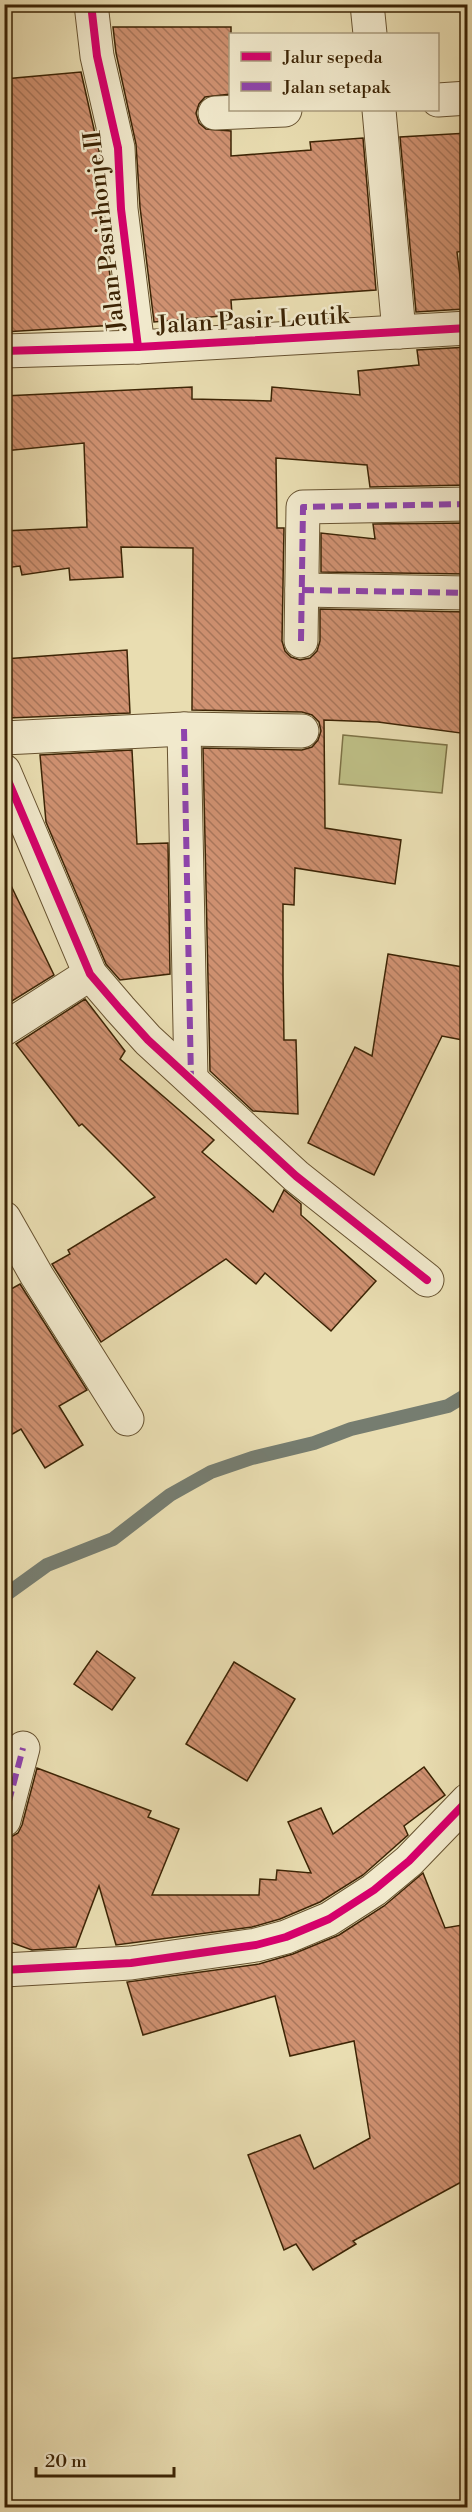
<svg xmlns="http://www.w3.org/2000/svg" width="472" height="2512" font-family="'Libre Bodoni',serif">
  <defs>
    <pattern id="building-back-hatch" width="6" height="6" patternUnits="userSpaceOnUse" patternTransform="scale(1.5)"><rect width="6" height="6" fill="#cf9171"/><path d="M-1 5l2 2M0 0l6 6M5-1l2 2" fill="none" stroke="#a9765b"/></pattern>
  </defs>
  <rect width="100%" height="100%" fill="#e9ddb1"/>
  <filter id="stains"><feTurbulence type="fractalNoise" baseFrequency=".00333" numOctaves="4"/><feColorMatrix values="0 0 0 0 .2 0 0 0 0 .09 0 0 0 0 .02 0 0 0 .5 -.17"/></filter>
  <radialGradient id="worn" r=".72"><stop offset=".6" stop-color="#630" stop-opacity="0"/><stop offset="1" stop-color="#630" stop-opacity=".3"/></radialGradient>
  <polygon fill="#bebf86" stroke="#7d7246" stroke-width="1.5" points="343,735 447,745 442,793 339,784"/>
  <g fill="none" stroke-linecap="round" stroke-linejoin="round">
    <polyline stroke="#767d70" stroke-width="14" points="4,1596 47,1565 113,1539 170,1495 211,1472 252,1458 314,1443 351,1429 448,1406 468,1394"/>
  </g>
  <g fill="url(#building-back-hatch)" stroke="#3c2405" stroke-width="1.5">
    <polygon points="113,27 231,27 231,94 205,97 199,104 196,113 199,123 206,129 231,131 231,156 311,150 310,142 363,138 376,290 231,300 232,315 154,322 140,207 136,144 116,53"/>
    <polygon points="81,72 99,151 102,211 116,325 4,332 4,79"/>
    <polygon points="468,133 468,250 457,252 464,309 416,312 400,137"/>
    <polygon points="468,347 468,485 370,487 367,465 276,458 277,528 284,528 282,641 285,651 291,657 300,660 310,658 317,651 320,641 320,609 468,612 468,734 378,722 324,720 325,828 401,840 395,884 295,868 294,905 283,904 283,976 284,1040 296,1040 298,1114 253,1111 210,1071 203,748 302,750 312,747 318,740 321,731 319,722 312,715 302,712 192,710 193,548 121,547 123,577 70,580 69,568 22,575 20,566 4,568 4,531 87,527 84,443 4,451 4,396 192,387 192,399 271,401 272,387 360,395 358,371 419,365 417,350"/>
    <polygon points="468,523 468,574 321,572 321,533 375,539 373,524"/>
    <polygon points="127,650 130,713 8,718 4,659"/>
    <polygon points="132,750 137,844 168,843 170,974 120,980 106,964 46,822 40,755"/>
    <polygon points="4,871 54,975 4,1006"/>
    <polygon points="388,954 468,968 468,1041 442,1036 374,1175 308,1143 355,1047 372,1056"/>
    <polygon points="85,999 125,1051 120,1059 214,1140 202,1152 273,1212 284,1190 301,1204 301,1215 376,1281 331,1331 265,1273 256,1284 226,1259 101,1342 52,1264 70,1254 68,1250 155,1197 82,1124 79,1126 16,1044"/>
    <polygon points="20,1284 87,1390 59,1406 83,1445 45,1468 21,1429 4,1439 4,1293"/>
    <polygon points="97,1651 135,1678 112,1710 74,1684"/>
    <polygon points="234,1662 295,1699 247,1781 186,1744"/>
    <polygon points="424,1767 445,1795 404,1826 408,1835 363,1875 320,1902 280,1919 252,1927 116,1945 99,1886 76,1947 32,1950 4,1940 4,1851 9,1838 18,1833 22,1825 37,1768 151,1811 148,1817 179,1829 152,1895 259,1895 260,1879 276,1880 277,1870 311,1873 288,1822 321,1808 333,1834"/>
    <polygon points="423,1873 445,1928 462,1925 468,1959 468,2080 462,2081 465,2180 353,2241 356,2244 313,2270 296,2244 284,2250 248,2155 300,2135 314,2169 370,2138 354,2041 290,2056 275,1996 143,2035 127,1982 259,1964 293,1954 339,1935 384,1906"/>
  </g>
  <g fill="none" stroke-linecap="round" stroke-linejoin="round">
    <defs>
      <g id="minor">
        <polyline points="91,4 97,56 118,148 121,209 138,347"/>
        <polyline points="367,4 370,34"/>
        <polyline points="438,100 468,98"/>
        <polyline points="379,110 399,332"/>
        <polyline points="215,113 285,110"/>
        <polyline points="4,351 138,347 468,328"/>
        <polyline points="302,590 468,593"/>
        <polyline points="301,641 303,507 468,504"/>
        <polyline points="184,729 191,1079"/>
        <polyline points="4,738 184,729 302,731"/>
        <polyline points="4,771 90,974 120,1009 148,1040 296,1176 427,1280"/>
        <polyline points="4,1029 90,974"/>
        <polyline points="4,1218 37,1276 127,1419"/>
        <polyline points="4,1820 23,1748"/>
        <polyline points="4,1970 131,1963 256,1945 286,1937 329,1919 374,1890 409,1861 468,1800"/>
      </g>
    </defs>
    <use href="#minor" stroke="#675230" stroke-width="35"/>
    <use href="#minor" stroke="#f1e9cc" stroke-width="33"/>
    <g stroke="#8e44ad" stroke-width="6" stroke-dasharray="12 6" stroke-linecap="butt">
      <polyline points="302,590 468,593"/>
      <polyline points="301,641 303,507 468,504"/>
      <polyline points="184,729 191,1079"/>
      <polyline points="4,1820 23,1748"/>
    </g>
    <defs>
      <g id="cycleway">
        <polyline points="91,4 97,56 118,148 121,209 138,347"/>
        <polyline points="4,351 138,347 468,328"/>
        <polyline points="4,771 90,974 120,1009 148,1040 296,1176 427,1280"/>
        <polyline points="4,1970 131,1963 256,1945 286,1937 329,1919 374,1890 409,1861 468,1800"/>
      </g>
    </defs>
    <use href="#cycleway" stroke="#f1e9cc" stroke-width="11"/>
    <use href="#cycleway" stroke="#d6006c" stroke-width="8"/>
  </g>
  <g text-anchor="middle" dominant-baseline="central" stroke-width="5" stroke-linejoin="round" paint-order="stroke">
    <g font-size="24" fill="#3c2405" stroke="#f1e9cc">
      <text transform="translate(105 231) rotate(-97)">Jalan Pasirhonje II</text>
      <text transform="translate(253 321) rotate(-3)">Jalan Pasir Leutik</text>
    </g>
  </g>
  <rect width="472" height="2512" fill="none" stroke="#e9ddb1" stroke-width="24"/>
  <rect x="6" y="6" width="460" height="2500" fill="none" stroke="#3c2405" stroke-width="3"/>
  <rect x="12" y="12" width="448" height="2488" fill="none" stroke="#3c2405" stroke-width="1.5"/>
  <rect x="229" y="33" width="210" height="78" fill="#f1e9cc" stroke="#a99a7c" stroke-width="1.5"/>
  <rect x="241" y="52" width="30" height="9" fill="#d6006c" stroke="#a99a7c" stroke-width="1.5"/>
  <text x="283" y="63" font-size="18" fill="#3c2405">Jalur sepeda</text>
  <rect x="241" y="82" width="30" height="9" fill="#8e44ad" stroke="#a99a7c" stroke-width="1.5"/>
  <text x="283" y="93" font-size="18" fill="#3c2405">Jalan setapak</text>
  <path d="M36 2467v9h138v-9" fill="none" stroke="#3c2405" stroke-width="3"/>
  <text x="45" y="2467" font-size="18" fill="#3c2405" stroke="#f1e9cc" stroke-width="4.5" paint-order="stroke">20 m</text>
  <rect width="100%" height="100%" filter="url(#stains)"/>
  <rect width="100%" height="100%" fill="url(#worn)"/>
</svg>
